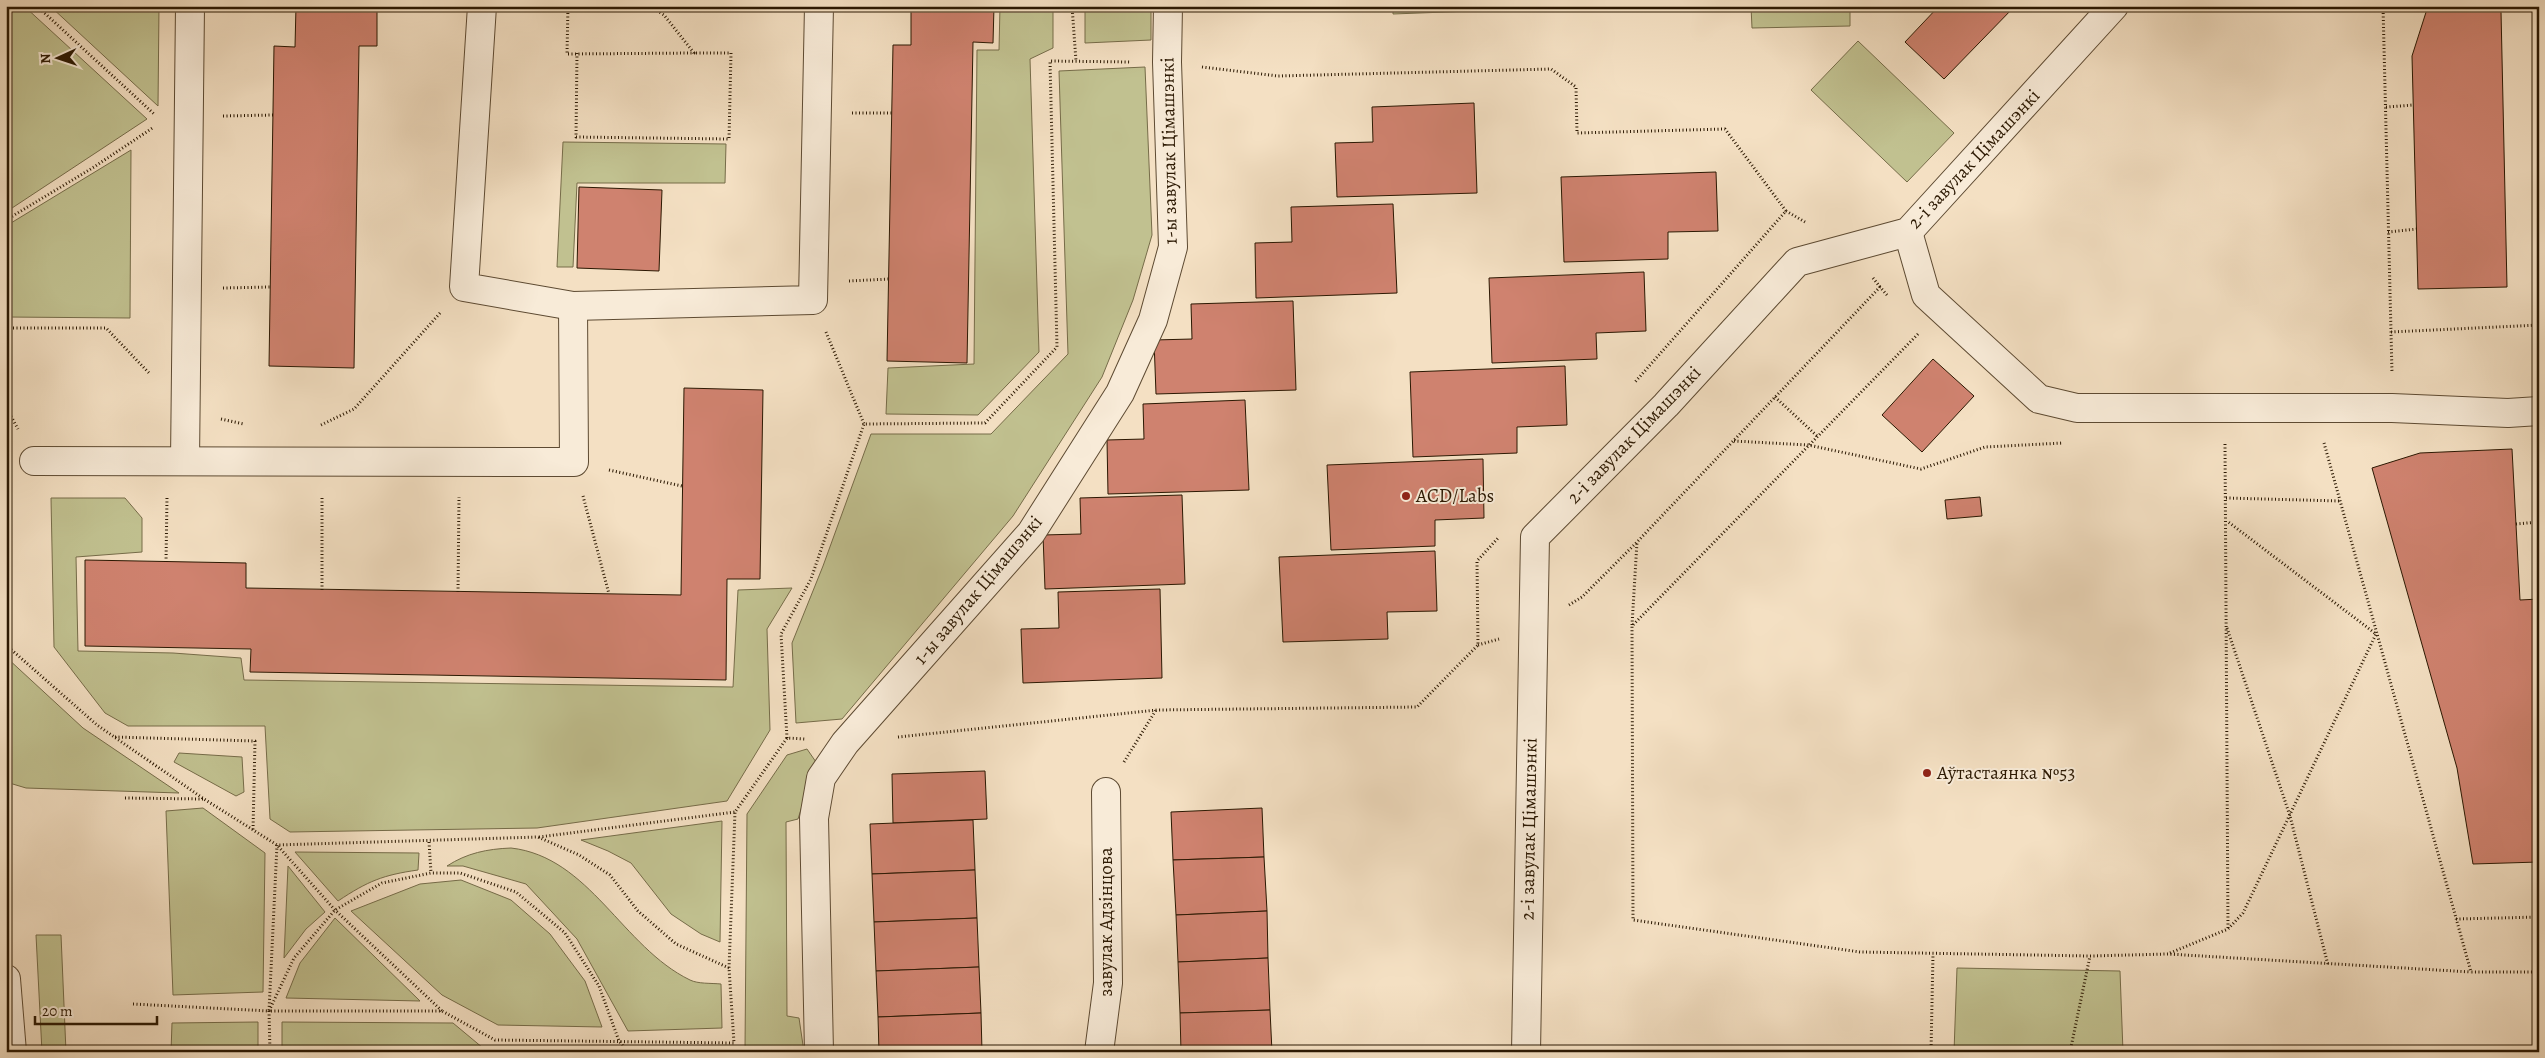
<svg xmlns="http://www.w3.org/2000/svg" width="2545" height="1058" font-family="Alegreya,serif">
  <rect width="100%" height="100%" fill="#f4e0c3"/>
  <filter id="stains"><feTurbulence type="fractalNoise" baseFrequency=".004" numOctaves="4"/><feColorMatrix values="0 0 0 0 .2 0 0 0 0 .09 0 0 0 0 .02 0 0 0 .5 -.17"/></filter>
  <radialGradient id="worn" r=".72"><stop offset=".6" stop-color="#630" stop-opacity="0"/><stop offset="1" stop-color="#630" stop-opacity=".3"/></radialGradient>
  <g fill="#c1c190" stroke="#766c49">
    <polygon points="6,6 24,6 147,119 6,212"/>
    <polygon points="50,6 159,6 158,106"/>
    <polygon points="1000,6 1053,6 1053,48 1030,59 1039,352 978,415 886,414 888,368 974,364 977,50 999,50"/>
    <polygon points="1085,6 1151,6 1151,40 1085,43"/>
    <polygon points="1393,6 1472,6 1472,11 1393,14"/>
    <polygon points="1751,6 1850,6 1850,26 1752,28"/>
    <polygon points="1858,41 1954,133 1907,182 1811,90"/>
    <polygon points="1145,67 1152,235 1133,300 1102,377 1013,516 842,719 796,723 792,643 823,566 871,434 991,434 1068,354 1059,71"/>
    <polygon points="563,142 726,144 725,183 577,183 573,267 557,267"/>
    <polygon points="131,150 130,318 6,317 6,226"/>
    <polygon points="51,498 125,498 142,518 142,552 76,557 78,651 173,653 241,658 244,680 733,687 738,590 792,588 767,629 770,730 727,801 537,828 290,832 270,819 265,726 128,726 105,713 54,647"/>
    <polygon points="6,657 83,728 179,793 26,788 6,782"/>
    <polygon points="807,749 816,762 798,819 786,822 787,1016 799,1018 804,1052 727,1052 745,1049 747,814 787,755"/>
    <polygon points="179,753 242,757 244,792 236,796 174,762"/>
    <polygon points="203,808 265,853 263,992 173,995 166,811"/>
    <polygon points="722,821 720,942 701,934 671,914 631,863 608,851 581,840"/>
    <path d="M511,848C590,857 622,947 690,980C698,984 711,983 721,984L722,1028L628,1031L577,939L526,884L463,866H447C467,853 487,849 511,848Z"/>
    <path d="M295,852L419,853L418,870C383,875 368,881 338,901Z"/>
    <polygon points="288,866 325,912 306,929 284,958"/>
    <polygon points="461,880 511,900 550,934 585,981 602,1027 498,1025 442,995 351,911 420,884"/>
    <polygon points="335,918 420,1001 286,998 300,963"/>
    <polygon points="36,935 61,935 66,1052 42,1052"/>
    <polygon points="1957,968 2120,971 2123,1052 1954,1052"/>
    <polygon points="258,1022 258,1052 171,1052 172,1023"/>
    <polygon points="282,1022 453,1023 483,1048 582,1052 282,1052"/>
  </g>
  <g fill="#cf826f" stroke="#2b1802">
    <polygon points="296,6 377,6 377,46 359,46 354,368 269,366 274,46 295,47"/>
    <polygon points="911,6 994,6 993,43 973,42 967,363 887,361 893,45 911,45"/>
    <polygon points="1939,6 2015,6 1944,79 1905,42"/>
    <polygon points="2428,6 2539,6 2539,10 2501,11 2507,287 2418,289 2412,56"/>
    <polygon points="1474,103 1477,193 1337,197 1335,143 1373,142 1372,107"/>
    <polygon points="1716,172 1718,231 1668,232 1668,259 1564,262 1561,177"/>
    <polygon points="579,187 662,190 659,271 577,268"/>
    <polygon points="1393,204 1397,293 1256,298 1255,243 1292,242 1291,207"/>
    <polygon points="1644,272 1646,331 1596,333 1597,359 1492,363 1489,278"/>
    <polygon points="1293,301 1296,390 1156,394 1154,340 1192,339 1191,304"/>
    <polygon points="1933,359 1974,396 1922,452 1882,415"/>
    <polygon points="1565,366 1567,425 1517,427 1517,453 1413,457 1410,372"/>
    <polygon points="684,388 763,390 760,579 727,579 726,680 250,672 251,649 85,646 85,560 246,563 246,588 681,595"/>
    <polygon points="1245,400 1249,490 1108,494 1107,440 1144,439 1143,404"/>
    <polygon points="2512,449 2520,600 2539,599 2539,862 2473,864 2457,768 2372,468 2420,453"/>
    <polygon points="1483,459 1484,518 1435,520 1435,546 1331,550 1327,465"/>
    <polygon points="1182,495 1185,584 1045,589 1043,535 1081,534 1080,498"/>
    <polygon points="1980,497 1982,516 1947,519 1945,500"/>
    <polygon points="1435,551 1437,611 1387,612 1388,639 1283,642 1279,557"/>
    <polygon points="1160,589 1162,678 1023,683 1021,629 1059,628 1058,592"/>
    <polygon points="985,771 987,819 893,823 892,774"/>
    <polygon points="1262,808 1264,857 1173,860 1171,812"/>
    <polygon points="973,820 975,870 872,874 870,824"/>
    <polygon points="1264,857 1267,911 1176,915 1173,860"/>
    <polygon points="975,870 977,918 874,922 872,874"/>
    <polygon points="1267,911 1268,958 1178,962 1176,915"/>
    <polygon points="977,918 979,967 876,971 874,922"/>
    <polygon points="1268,958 1270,1010 1180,1013 1178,962"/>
    <polygon points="979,967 981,1013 878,1017 876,971"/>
    <polygon points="1270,1010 1272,1052 1181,1052 1180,1013"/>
    <polygon points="981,1013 982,1052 879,1052 878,1017"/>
  </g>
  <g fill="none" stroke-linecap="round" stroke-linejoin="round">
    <defs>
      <g id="minor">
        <polyline points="482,6 464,287 573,306 813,300 819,6"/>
        <polyline points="1908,232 1926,295 2039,399 2077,408 2392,408 2508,413 2539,411"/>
        <polyline points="34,461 574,462 573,306"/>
        <polyline points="185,461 190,6"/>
        <polyline points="6,979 12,1052"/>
        <polyline points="819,1052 814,818 821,778 845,743 1031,533 1120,393 1153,320 1173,247 1167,62 1168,6"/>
        <polyline points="1099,1052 1108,983 1106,792"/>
        <polyline points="1526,1052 1535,537 1666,405 1797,262 1908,232 2114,6"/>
      </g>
    </defs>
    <use href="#minor" stroke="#5d4a32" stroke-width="30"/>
    <g stroke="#2b1802" stroke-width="3" stroke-dasharray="1 2.5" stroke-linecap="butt">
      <polyline points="37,6 154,114"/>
      <polyline points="568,6 567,54 694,53 664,15 650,6"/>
      <polyline points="1072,6 1076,61"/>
      <polyline points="2383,6 2392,373"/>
      <polyline points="577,53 576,137 729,139 731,53 694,53"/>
      <polyline points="1202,67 1278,76 1551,69 1576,87 1577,133 1725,129 1786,211 1635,382"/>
      <polyline points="2386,107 2413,105"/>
      <polyline points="852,113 892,113"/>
      <polyline points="223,116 273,115"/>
      <polyline points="1786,211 1805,222"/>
      <polyline points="6,220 94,167 154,127"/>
      <polyline points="2388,232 2417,229"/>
      <polyline points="1873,278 1880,287"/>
      <polyline points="849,281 889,279"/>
      <polyline points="223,288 270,287"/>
      <polyline points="6,328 106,328 149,373"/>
      <polyline points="826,332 864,424"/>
      <polyline points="2391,332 2539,325"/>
      <polyline points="1918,334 1632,626 1633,920 1860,952 2090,956 2168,954 2471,972"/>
      <polyline points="1775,397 1817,436"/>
      <polyline points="6,407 18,429"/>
      <polyline points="221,419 244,424"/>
      <polyline points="321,425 354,409 441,312"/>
      <polyline points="1734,441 1808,445 1921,469 1985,447 2063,443"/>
      <polyline points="2324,443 2471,972 2539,972"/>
      <polyline points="2225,444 2228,929"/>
      <polyline points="609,470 682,486"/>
      <polyline points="583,496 609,594"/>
      <polyline points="2226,498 2340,501"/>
      <polyline points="2516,524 2539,522"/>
      <polyline points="166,562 167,497"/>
      <polyline points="322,590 322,498"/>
      <polyline points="458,592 459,497"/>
      <polyline points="1569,605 1582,597 1637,542 1880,287 1887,295"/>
      <polyline points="1632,625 1637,542"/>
      <polyline points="2227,628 2290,816 2328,965"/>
      <polyline points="6,645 97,725 204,799 277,845 335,910 442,1011"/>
      <polyline points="1478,645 1499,639"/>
      <polyline points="115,737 255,741 253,830"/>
      <polyline points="898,737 1157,710 1417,707 1478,645 1477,561 1499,537"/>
      <polyline points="787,738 781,634 811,579 864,424 985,423 1057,347 1050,61 1131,62"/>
      <polyline points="1124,762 1156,710"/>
      <polyline points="125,798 203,799"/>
      <polyline points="539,837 735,812"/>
      <polyline points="429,842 431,873"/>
      <polyline points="2456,919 2539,917"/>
      <polyline points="2170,953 2228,929 2243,913 2376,634 2227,521"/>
      <polyline points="729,968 676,944 638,911 610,875 579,855 538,837 277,845 269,1011 442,1011 495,1040 734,1043 729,968 735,812 787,738 805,739"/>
      <polyline points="133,1004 269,1011 294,958 335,910 382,883 431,873 460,873 516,892 565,933 599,986 619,1041 628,1052"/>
      <polyline points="269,1011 270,1052"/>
      <polyline points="1931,1052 1933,954"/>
      <polyline points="2070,1052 2090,956"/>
    </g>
    <use href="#minor" stroke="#f8ebd8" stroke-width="28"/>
  </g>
  <g fill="#8f2418" stroke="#f8ebd8" stroke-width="2">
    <circle cx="1406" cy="496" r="5"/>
    <circle cx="1927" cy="773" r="5"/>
  </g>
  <g text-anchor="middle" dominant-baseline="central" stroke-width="4" stroke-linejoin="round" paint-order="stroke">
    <g font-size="19" fill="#2b1802" stroke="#f8ebd8">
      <text transform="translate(1169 151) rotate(-91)">1-ы завулак Цімашэнкі</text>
      <text transform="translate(1974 159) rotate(-47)">2-і завулак Цімашэнкі</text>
      <text transform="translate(1634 435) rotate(-46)">2-і завулак Цімашэнкі</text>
      <text transform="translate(978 590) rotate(-50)">1-ы завулак Цімашэнкі</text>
      <text transform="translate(1529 829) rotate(-89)">2-і завулак Цімашэнкі</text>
      <text transform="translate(1106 922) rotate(-90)">завулак Адзінцова</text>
    </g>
    <g font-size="19" fill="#2b1802" stroke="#f8ebd8" text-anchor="start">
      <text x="1416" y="496">ACD/Labs</text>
      <text x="1937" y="773">Аўтастаянка №53</text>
    </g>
  </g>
  <rect width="2545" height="1058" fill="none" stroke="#f4e0c3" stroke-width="25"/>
  <rect x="8" y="8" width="2530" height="1043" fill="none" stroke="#2b1802" stroke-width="2.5"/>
  <rect x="12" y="12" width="2520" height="1033" fill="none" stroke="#2b1802"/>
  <g transform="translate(58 58) rotate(267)" stroke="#f8ebd8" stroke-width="4" paint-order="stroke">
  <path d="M0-4L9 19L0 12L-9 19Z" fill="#2b1802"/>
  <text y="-8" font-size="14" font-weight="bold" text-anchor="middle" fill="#2b1802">N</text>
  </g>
  <path d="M35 1016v8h122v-8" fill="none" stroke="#2b1802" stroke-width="2.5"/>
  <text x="42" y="1016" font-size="15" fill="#2b1802" stroke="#f8ebd8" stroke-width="4" paint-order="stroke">20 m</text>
  <rect width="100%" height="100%" filter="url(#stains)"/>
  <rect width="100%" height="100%" fill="url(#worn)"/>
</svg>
